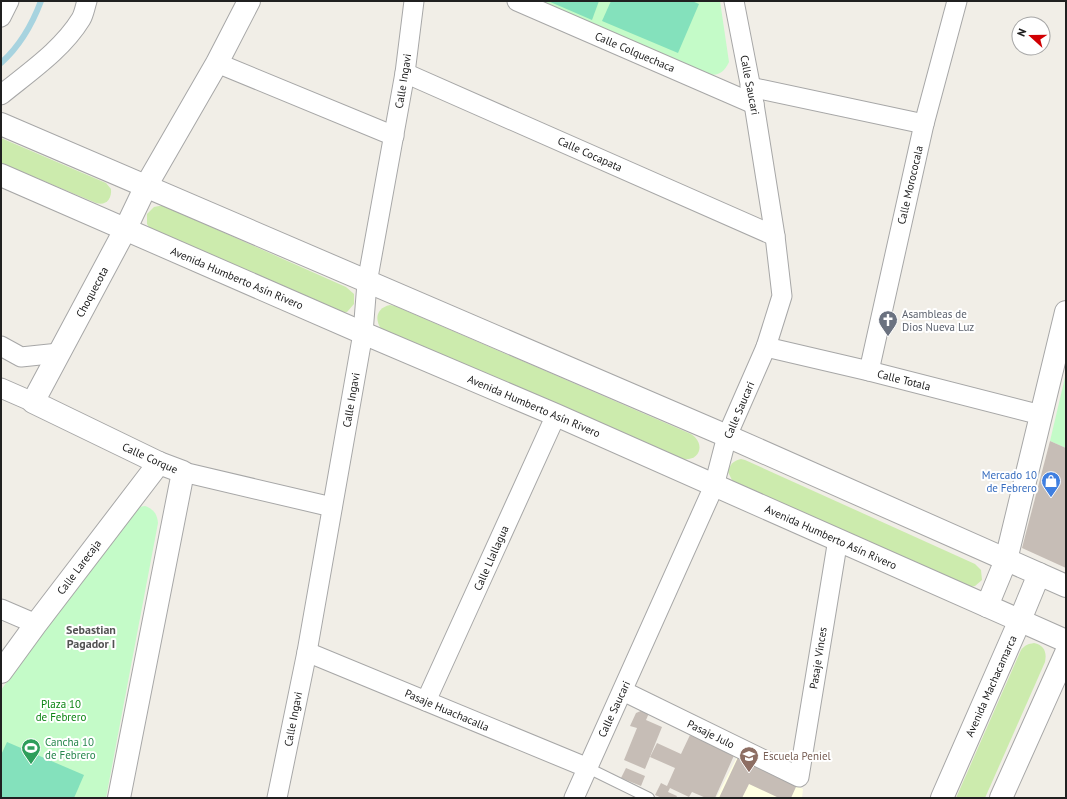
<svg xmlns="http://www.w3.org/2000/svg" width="1067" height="799" font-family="'PT Sans',sans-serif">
  <rect width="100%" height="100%" fill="#f1eee7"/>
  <polygon fill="#ffffe2" points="737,757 803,789 802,798 716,798"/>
  <g fill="#ccebad">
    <path d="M1,138L106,183L111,189C112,199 106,206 96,203L1,163Z"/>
    <polygon points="159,206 164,206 346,287 354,294 354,304 347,312 341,313 150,229 147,224 147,214 154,207"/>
    <path d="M390,305L395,306L691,434C706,444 700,462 682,459L381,329C374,318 377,308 390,305Z"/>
    <path d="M741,459L745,460L975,564L981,570L982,580L975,586L970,587L736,483L732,480L728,472C730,464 733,461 741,459Z"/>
    <path d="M1034,643C1044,645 1047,652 1045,662L985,798H956L1021,650C1025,645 1028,644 1034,643Z"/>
  </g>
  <g fill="#c4fbc8">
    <path d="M535,1H720L729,62C724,72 720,75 709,75Z"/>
    <polygon points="1066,373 1066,448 1050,441"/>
    <path d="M145,506C153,509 157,513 158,523L106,798H1V690L133,510L139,507Z"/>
  </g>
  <g fill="#84e1bc">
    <polygon points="548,1 599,1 592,20"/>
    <polygon points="611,1 692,1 699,4 678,53 602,21"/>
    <polygon points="7,742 84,775 74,798 4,798 1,797 1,755"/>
  </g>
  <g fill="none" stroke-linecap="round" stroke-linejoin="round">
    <path stroke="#a7d3df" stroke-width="6" d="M1,63C20,46 32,25 41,1"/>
  </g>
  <g fill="#c6bdb6">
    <polygon points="1050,441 1066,448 1066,568 1022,548"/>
    <polygon points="643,710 649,713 646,720 662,727 645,769 624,760 637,728 630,726 636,713"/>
    <polygon points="690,735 713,745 736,751 715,798 706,798 692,792 689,797 670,788 668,792 677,796 676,798 662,798 655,795 661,783 667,786 675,768 650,757 657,743 681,754"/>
    <polygon points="741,751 800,778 791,798 779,798 749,784 742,798 719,798"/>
    <polygon points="626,768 645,776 641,786 621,778"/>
  </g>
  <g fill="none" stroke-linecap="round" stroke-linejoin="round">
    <defs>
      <polyline id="service" points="588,768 649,798"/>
      <g id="minor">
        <polyline points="517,1 754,104"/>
        <polyline points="1,17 9,1"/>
        <polyline points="217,63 394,136"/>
        <polyline points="405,73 775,236"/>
        <polyline points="750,87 924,124"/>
        <path d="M1,95C29,72 62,50 81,19C84,14 85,7 87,1"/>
        <polyline points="1,346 21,357 59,353"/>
        <polyline points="766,347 869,371 1041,415"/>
        <polyline points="869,371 924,124 957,1"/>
        <polyline points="1,388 33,402"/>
        <polyline points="183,472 332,507"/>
        <polyline points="1,609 36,624"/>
        <polyline points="307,652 588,768"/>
        <polyline points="623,691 799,777 838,539"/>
        <polyline points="426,701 556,415"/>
        <polyline points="277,798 307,652 363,333 367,283 405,73 414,1"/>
        <polyline points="574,798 714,486 727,436 766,347 782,296 775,236 754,104 734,1"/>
      </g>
      <g id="tertiary">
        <polyline points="1,124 727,436 1066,586"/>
        <polyline points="1,175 363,333 556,415 1066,641"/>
        <polyline points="987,606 1006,560 1066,312"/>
        <polyline points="1,672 36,624 159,463"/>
        <polyline points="119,798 183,472 159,463 33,402 125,230 146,186 217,63 249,1"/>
        <polyline points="942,798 1020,620 1039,574"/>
        <polyline points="1001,798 1066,653"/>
      </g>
    </defs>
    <use href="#service" stroke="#a7a7a7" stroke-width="12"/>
    <use href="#minor" stroke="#a7a7a7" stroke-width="21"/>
    <use href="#tertiary" stroke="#a7a7a7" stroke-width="24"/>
    <use href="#service" stroke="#fff" stroke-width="10"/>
    <use href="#minor" stroke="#fff" stroke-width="19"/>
    <use href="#tertiary" stroke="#fff" stroke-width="22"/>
  </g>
  <defs>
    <symbol id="church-pin" viewBox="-11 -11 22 30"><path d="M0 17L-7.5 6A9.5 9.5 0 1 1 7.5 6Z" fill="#6b7280" stroke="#fff"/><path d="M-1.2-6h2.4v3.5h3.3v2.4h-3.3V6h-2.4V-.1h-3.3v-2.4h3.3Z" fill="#fff"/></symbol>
    <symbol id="shop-pin" viewBox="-11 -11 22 30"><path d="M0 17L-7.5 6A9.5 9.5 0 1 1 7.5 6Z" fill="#3f7fe0" stroke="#fff"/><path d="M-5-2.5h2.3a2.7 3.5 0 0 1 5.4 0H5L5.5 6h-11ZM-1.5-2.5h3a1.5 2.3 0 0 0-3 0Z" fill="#fff"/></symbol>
    <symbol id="stadium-pin" viewBox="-11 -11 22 30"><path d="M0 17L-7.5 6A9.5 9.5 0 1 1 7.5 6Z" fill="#2e9e5b" stroke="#fff"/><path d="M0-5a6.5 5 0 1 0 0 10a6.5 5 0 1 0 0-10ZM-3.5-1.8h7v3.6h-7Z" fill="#fff"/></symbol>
    <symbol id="school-pin" viewBox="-11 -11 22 30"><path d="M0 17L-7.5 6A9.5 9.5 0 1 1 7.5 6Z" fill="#8d6e63" stroke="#fff"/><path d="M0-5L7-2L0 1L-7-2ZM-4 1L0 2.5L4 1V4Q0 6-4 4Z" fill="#fff"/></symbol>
  </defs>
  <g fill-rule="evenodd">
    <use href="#church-pin" x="877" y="309" width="22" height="30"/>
    <use href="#shop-pin" x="1040" y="470" width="22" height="30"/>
    <use href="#stadium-pin" x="20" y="737" width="22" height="30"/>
    <use href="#school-pin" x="738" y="745" width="22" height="30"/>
  </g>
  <g text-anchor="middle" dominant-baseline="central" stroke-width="4" stroke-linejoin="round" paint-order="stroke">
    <g font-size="11" fill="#202020" stroke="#fff">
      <text transform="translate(635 52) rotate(23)">Calle Colquechaca</text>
      <text transform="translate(403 81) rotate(-81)">Calle Ingavi</text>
      <text transform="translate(750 85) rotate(79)">Calle Saucari</text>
      <text transform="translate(590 154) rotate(24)">Calle Cocapata</text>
      <text transform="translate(910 185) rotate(-77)">Calle Morococala</text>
      <text transform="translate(237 278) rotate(23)">Avenida Humberto Asín Rivero</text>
      <text transform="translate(92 292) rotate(-62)">Choquecota</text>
      <text transform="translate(904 380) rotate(14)">Calle Totala</text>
      <text transform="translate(351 400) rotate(-80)">Calle Ingavi</text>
      <text transform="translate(534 406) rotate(23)">Avenida Humberto Asín Rivero</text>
      <text transform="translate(739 410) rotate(-67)">Calle Saucari</text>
      <text transform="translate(150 458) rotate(24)">Calle Corque</text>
      <text transform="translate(831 537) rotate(24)">Avenida Humberto Asín Rivero</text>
      <text transform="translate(491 558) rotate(-66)">Calle Llallagua</text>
      <text transform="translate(79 567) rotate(-53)">Calle Larecaja</text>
      <text transform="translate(818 658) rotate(-81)">Pasaje Vinces</text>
      <text transform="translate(991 686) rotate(-66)">Avenida Machacamarca</text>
      <text transform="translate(614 709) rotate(-65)">Calle Saucari</text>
      <text transform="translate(447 710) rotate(23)">Pasaje Huachacalla</text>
      <text transform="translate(293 719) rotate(-79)">Calle Ingavi</text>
      <text transform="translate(711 734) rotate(26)">Pasaje Julo</text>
    </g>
    <g font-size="11" fill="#5b616d" stroke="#fff" text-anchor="start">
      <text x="902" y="314">Asambleas de<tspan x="902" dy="13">Dios Nueva Luz</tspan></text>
    </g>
    <g font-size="11" fill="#366cbe" stroke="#fff" text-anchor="end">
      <text x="1037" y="475">Mercado 10<tspan x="1037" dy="13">de Febrero</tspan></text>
    </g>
    <g font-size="11" fill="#0a8312" stroke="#fff">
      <text x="61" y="704">Plaza 10<tspan x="61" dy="13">de Febrero</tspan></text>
    </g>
    <g font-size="11" fill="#27864d" stroke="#fff" text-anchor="start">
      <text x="45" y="742">Cancha 10<tspan x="45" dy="13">de Febrero</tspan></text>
    </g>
    <g font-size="11" fill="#785e54" stroke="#fff" text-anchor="start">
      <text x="763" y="756">Escuela Peniel</text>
    </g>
    <g font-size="12" font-weight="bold" fill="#535353" stroke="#fff">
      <text x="91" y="629">Sebastian<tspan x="91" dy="14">Pagador I</tspan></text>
    </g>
  </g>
  <rect width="1067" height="799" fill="none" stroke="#202020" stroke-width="4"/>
  <g transform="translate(1031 36) rotate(291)"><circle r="19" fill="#ffffff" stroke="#a6a6a6"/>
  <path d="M0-3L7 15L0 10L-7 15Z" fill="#d10003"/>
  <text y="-6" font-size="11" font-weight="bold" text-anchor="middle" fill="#202020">N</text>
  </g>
</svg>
